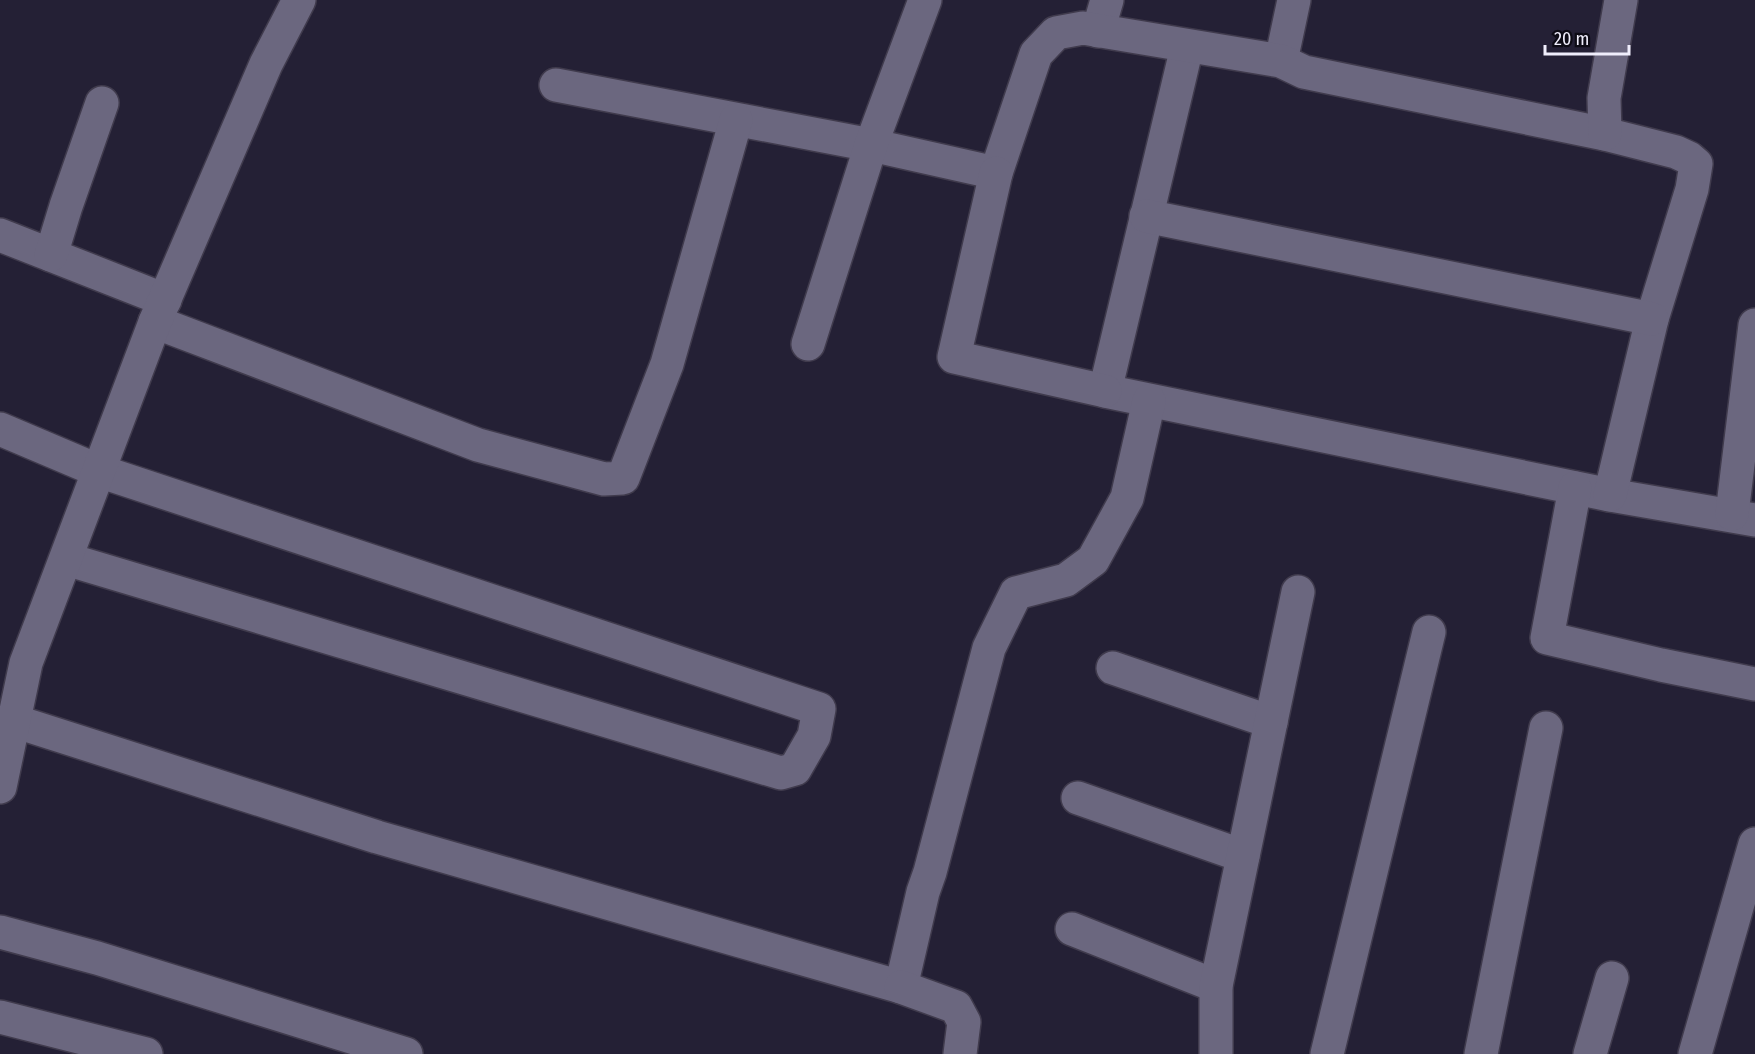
<svg xmlns="http://www.w3.org/2000/svg" width="1755" height="1054" font-family="'Fira Sans Condensed',sans-serif">
  <rect width="100%" height="100%" fill="#242035"/>
  <g fill="none" stroke-linecap="round" stroke-linejoin="round">
    <defs>
      <g id="minor">
        <polyline points="1098,31 1107,0"/>
        <polyline points="1187,47 1105,391 1610,495 1755,520"/>
        <polyline points="1281,61 1294,0"/>
        <polyline points="556,85 871,145 996,173 1036,54 1056,33 1083,28 1281,61 1304,72 1605,134 1676,152 1689,158 1696,164 1692,189 1652,319 1610,495"/>
        <polyline points="1605,134 1604,98 1621,0"/>
        <polyline points="996,173 954,357 1105,391"/>
        <polyline points="1146,216 1652,319"/>
        <polyline points="0,235 165,300"/>
        <polyline points="51,255 66,206 102,103"/>
        <polyline points="155,322 478,445 604,479 623,478 667,364 736,120"/>
        <polyline points="808,344 871,145 925,0"/>
        <polyline points="0,429 99,471 819,709 814,736 795,769 781,773 66,559"/>
        <polyline points="1575,488 1547,638 1661,665 1755,684"/>
        <polyline points="1732,514 1755,325"/>
        <polyline points="1113,668 1271,722"/>
        <polyline points="14,721 377,837 901,987 923,892 930,872 989,648 1016,593 1066,580 1093,560 1127,498 1149,401"/>
        <polyline points="0,787 26,663 155,322 266,64 299,0"/>
        <polyline points="1078,798 1243,856"/>
        <polyline points="1072,929 1216,986"/>
        <polyline points="0,932 97,958 406,1054"/>
        <polyline points="901,987 956,1007 964,1022 960,1054"/>
        <polyline points="0,1017 146,1054"/>
        <polyline points="1216,1054 1216,986 1298,592"/>
        <polyline points="1327,1054 1429,632"/>
        <polyline points="1481,1054 1546,728"/>
        <polyline points="1590,1054 1612,978"/>
        <polyline points="1695,1054 1755,844"/>
      </g>
    </defs>
    <use href="#minor" stroke="#403b4d" stroke-width="36"/>
    <use href="#minor" stroke="#6b677f" stroke-width="33"/>
  </g>
  <path d="M1545 45v9h84v-9" fill="none" stroke="#f0eefc" stroke-width="3"/>
  <text x="1554" y="45" font-size="18" fill="#f0eefc" stroke="#0d0b15" stroke-width="4.5" paint-order="stroke">20 m</text>
</svg>
